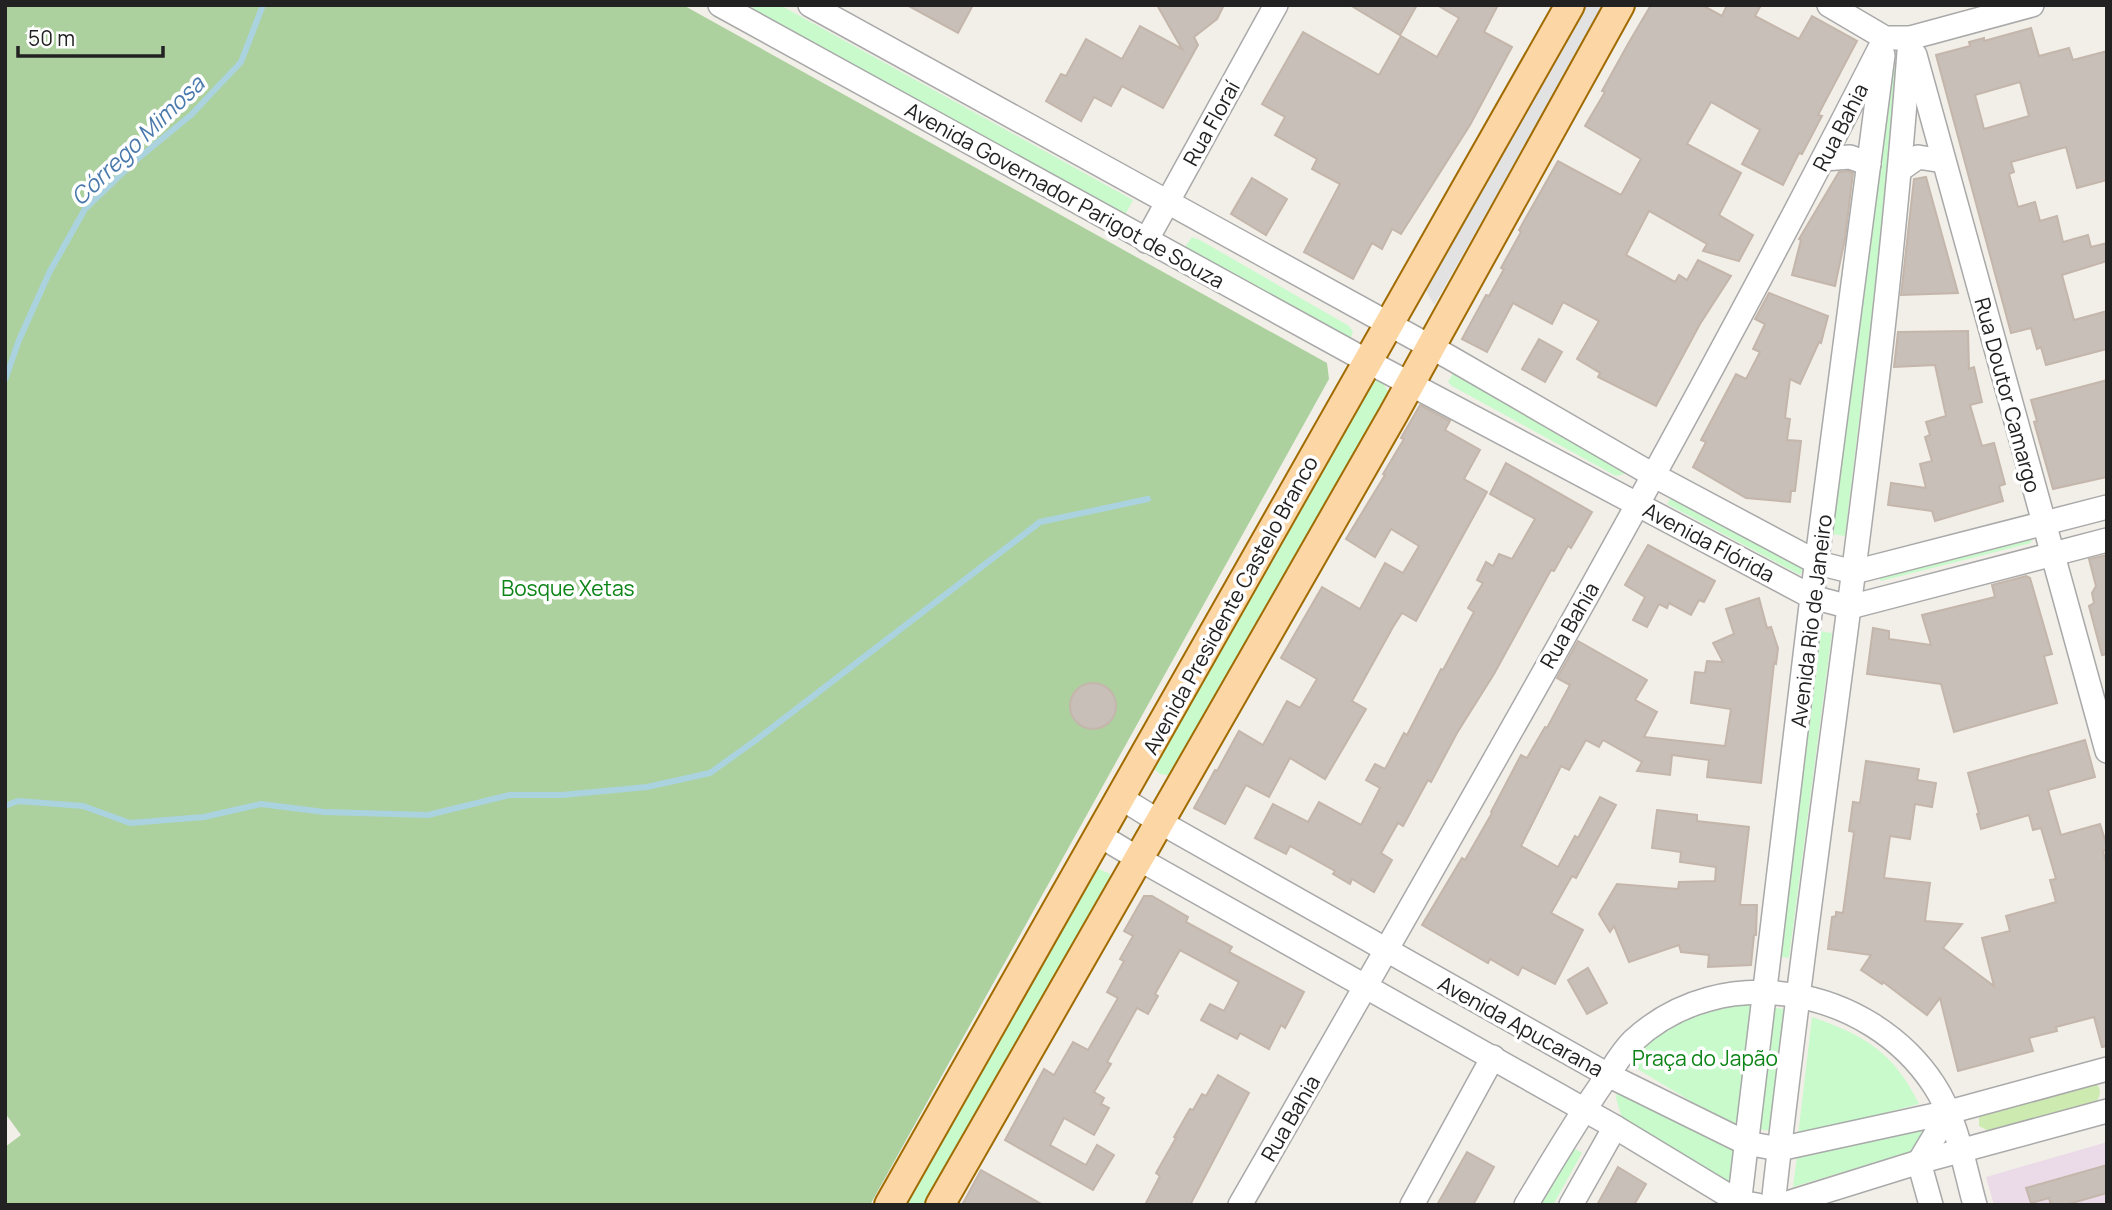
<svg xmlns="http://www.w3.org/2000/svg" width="2112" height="1210" font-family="Manrope,sans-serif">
  <rect width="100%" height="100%" fill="#f2efe9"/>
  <polygon fill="#ebdbe8" points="2107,1142 2107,1205 1994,1205 1986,1177"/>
  <path fill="#cdebb0" d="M2092,1081C2101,1086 2102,1092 2097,1101L1989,1131L1979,1126V1117L1982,1111Z"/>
  <polygon fill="#add19e" points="5,5 683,5 1327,363 1329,379 870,1205 5,1205 5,1147 21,1135 5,1113"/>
  <g fill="#c8facc">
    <polygon points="754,5 780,5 1133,200 1123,219 751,12"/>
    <polygon points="1888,68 1902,70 1845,536 1832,534"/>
    <polygon points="1192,237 1200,240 1349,326 1353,332 1350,340 1183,250"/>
    <polygon points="1454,372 1626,471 1624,474 1616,476 1452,386 1448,382"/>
    <polygon points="1375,379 1382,382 1389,393 1172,772 1168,775 1160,774 1153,768 1370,383"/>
    <polygon points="1674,492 1805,565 1800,575 1667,504"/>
    <polygon points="2032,536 2031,543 1881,581 1877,574"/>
    <polygon points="1818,631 1832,633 1789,958 1776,956"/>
    <polygon points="1099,869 1110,874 1111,879 929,1205 902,1205 1092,872"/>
    <path d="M1754,1004L1740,1131L1626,1062C1653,1040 1684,1012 1720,1006C1731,1004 1743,1004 1754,1004Z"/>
    <polygon points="1769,1007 1785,1009 1772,1131 1756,1129"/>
    <path d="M1812,1017C1866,1036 1893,1052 1919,1104L1798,1136Z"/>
    <polygon points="1621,1076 1737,1146 1732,1186 1623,1122 1616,1098"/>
    <polygon points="1922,1121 1921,1138 1913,1151 1793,1187 1797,1156"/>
    <polygon points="1568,1145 1582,1153 1553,1205 1534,1205"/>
  </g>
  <polygon fill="#e2e2e2" points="1580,5 1605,5 1434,305 1422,282"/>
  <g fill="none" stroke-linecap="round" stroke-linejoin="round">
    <g stroke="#aad3df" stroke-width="6">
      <polyline points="5,380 19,340 50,271 85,209 135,161 191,115 241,62 263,5"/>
      <polyline points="5,806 18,801 83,806 130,823 204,817 261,804 324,812 428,815 510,795 562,795 647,787 710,773 756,740 1040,522 1148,499"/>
    </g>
  </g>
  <g fill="#c7bfb8" stroke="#c4b6ab" stroke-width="2" fill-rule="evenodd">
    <polygon points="907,5 973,5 958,33"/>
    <polygon points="1157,5 1224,5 1217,19 1194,37 1198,45 1163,108 1122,86 1111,106 1094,97 1081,121 1046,101 1061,74 1066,76 1086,39 1122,59 1140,26 1182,49"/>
    <polygon points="1350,5 1417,5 1400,35"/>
    <polygon points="1437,5 1498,5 1484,32 1512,47 1470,125 1401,234 1392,229 1382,249 1372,243 1353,279 1304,252 1340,184 1312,169 1317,159 1275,135 1285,117 1262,104 1303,32 1379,75 1401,36 1437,57 1459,18"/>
    <polygon points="1651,5 1702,5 1722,16 1727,5 1761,5 1755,16 1799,39 1812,16 1857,41 1818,115 1822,116 1802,154 1799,153 1783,185 1742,164 1760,130 1711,102 1687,144 1741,173 1719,215 1753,235 1739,261 1703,251 1707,244 1649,211 1626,255 1675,282 1679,275 1687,280 1698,260 1731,276 1700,324 1656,406 1598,377 1600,373 1577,359 1599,321 1563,302 1552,324 1513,303 1487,352 1462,339 1486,295 1489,296 1504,269 1501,268 1521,232 1519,230 1558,161 1621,195 1641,159 1585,126 1605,92 1602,91 1628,44"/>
    <path d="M2031,28L2039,56L2069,48L2073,60L2107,51V180L2077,188L2066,147L2011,162L2014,172L2009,174L2018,207L2035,202L2040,221L2057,216L2063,242L2088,235L2091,247L2107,243V261L2062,275L2074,320L2107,311V349L2046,365L2041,347L2037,349L2031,328L2011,333L1936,55L1970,46L1969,42L1984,38V41ZM2020,82L2029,116L1984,129L1975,95Z"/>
    <polygon points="1848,171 1853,173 1845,239 1835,286 1792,275 1801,240 1799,239 1839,172"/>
    <polygon points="1926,177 1958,293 1901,295 1914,179"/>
    <polygon points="1252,178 1287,199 1266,235 1231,214"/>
    <polygon points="1769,293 1828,316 1821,343 1819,342 1800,384 1790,379 1785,418 1790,419 1787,440 1801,441 1795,491 1791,491 1790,502 1746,498 1693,467 1706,442 1701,440 1736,374 1746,379 1760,352 1753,349 1765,324 1755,319"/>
    <polygon points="1968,331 1969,369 1974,367 1982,402 1970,405 1982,446 1994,443 2005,484 1999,486 2003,501 1935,521 1932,511 1888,505 1891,483 1926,488 1920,464 1932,461 1925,437 1930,435 1926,422 1946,416 1935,365 1894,367 1898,332"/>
    <polygon points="1539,339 1562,352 1545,382 1522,369"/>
    <polygon points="2107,380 2107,477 2053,489 2034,422 2037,421 2031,400"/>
    <polygon points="1420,405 1450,421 1445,430 1480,450 1464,479 1487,492 1416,621 1402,613 1393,627 1352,701 1366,709 1325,779 1290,758 1269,797 1246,785 1225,824 1194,808 1215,770 1217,771 1239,731 1263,745 1287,701 1300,708 1317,679 1281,658 1322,587 1360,609 1385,563 1403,573 1419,546 1391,529 1375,557 1346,539 1385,475 1383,474 1404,439 1401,438"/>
    <polygon points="1506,463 1592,512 1571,548 1568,546 1554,571 1551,570 1494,674 1457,733 1431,782 1428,780 1403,826 1398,823 1381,853 1392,860 1374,892 1352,879 1350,884 1333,874 1335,871 1290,846 1286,854 1255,838 1273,804 1308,822 1319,802 1361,825 1380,788 1366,780 1375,764 1385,769 1404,733 1407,735 1441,669 1443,670 1474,612 1468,608 1483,583 1477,580 1486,562 1493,566 1499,554 1512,559 1535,519 1490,494"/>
    <polygon points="1648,545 1715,581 1704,602 1699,600 1691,615 1669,603 1667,608 1659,604 1647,627 1633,620 1645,597 1625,585"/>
    <polygon points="2107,555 2107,654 2102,655 2089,606 2094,603 2092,593 2096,586 2089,559"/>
    <polygon points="2026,576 2030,578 2052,654 2044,656 2057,703 1954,732 1941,684 1867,674 1873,628 1889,631 1889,639 1931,645 1922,615 1995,597 1992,585"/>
    <polygon points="1759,598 1767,628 1771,627 1778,648 1776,664 1774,663 1761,783 1707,777 1709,760 1672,755 1670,775 1637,771 1642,762 1603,740 1599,747 1586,740 1569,770 1561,766 1521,846 1558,867 1575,836 1578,838 1600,797 1616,805 1576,878 1572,876 1551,913 1583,930 1555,984 1522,967 1518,975 1490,959 1488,963 1422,925 1462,858 1465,860 1492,813 1491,812 1521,755 1527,758 1545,727 1547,728 1570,685 1557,678 1578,641 1647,680 1635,700 1657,712 1644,737 1725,746 1731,709 1691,703 1695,672 1705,673 1707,661 1723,662 1713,643 1734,634 1726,609"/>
    <circle cx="1093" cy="706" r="23"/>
    <polygon points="2085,740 2095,777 2048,790 2061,835 2100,824 2107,846 2107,850 2103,851 2107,867 2107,1046 2102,1047 2094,1017 2056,1027 2057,1031 2029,1038 2033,1051 1958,1071 1940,998 1927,1015 1883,982 1882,984 1861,970 1871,955 1828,949 1832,917 1836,916 1836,912 1843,913 1854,832 1849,831 1853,802 1860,803 1866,761 1919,769 1917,780 1936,783 1932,807 1915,804 1910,839 1890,836 1884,878 1930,883 1925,921 1962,924 1943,948 1994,986 1982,938 2010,931 2006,916 2056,902 2050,880 2056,879 2041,828 2033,830 2029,815 1981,829 1977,814 1979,814 1968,773"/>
    <polygon points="1657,810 1697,815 1697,821 1749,827 1740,905 1757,905 1756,935 1754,935 1751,965 1708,967 1709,955 1681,952 1679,945 1629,962 1614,926 1610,932 1599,914 1617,884 1678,889 1679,882 1715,881 1716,867 1680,862 1681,852 1652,848"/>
    <polygon points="1144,896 1152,896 1188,917 1186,922 1232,947 1229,952 1304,992 1285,1028 1281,1025 1269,1049 1240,1033 1237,1039 1201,1020 1210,1004 1224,1011 1239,982 1180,950 1155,994 1158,996 1148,1014 1137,1008 1107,1062 1111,1064 1094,1092 1104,1098 1101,1104 1109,1108 1094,1135 1064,1118 1050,1145 1086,1165 1097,1145 1114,1155 1093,1190 1005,1140 1044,1069 1054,1075 1073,1042 1088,1050 1118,998 1107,992 1124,961 1120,959 1133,936 1124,931"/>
    <polygon points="1588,968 1607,1003 1587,1014 1568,980"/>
    <polygon points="1218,1075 1249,1093 1190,1205 1145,1205 1160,1176 1156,1173 1176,1138 1174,1137 1190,1109 1193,1110 1202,1094 1206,1096"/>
    <polygon points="1467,1152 1494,1167 1473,1205 1437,1205"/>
    <polygon points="2107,1165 2107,1193 2065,1205 2051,1205 2049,1198 2031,1203 2026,1188"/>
    <polygon points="1618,1167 1646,1184 1634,1205 1597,1205"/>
    <polygon points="981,1170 1043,1205 962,1205"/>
  </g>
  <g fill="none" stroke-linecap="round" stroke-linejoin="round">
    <defs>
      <g id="minor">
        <polyline points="720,5 1367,361 1812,597 1850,607 2107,540"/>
        <polyline points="810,5 1449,357 1653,475 1818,563 1854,572 2107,507"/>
        <polyline points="1829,5 1885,38 1910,38 2032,5"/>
        <polyline points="1915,55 2107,751"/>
        <polyline points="1824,159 1850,157 1869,164"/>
        <polyline points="1901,169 1918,157 1943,161"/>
        <polyline points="1146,241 1276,5"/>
        <polyline points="1121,798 1160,822 1608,1075 1746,1143 1779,1149 1949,1112 2107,1069"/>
        <polyline points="1099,835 1139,859 1615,1127 1739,1202 1757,1205"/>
        <polyline points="1919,1162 1949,1112"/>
        <polyline points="1919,1162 1931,1205"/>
        <path d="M1240,1205C1461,820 1684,435 1885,38"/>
        <polyline points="1412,1205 1493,1057"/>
        <path d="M1526,1205C1553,1160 1578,1117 1608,1075C1616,1063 1623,1051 1633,1041C1722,958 1870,987 1934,1085C1957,1120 1964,1165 1975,1205"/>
        <polyline points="1571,1205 1615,1127"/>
        <polyline points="1739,1205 1812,597 1883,55"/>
        <path d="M1773,1205C1816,816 1882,429 1910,38"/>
        <polyline points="1781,1205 1919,1162 2107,1111"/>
      </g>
      <g id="major">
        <polyline points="889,1205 1570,5"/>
        <polyline points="940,1205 1394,413 1620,5"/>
      </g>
    </defs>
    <use href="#minor" stroke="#a9a9a9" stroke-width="26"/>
    <use href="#major" stroke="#a06b00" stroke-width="32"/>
    <use href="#minor" stroke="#fff" stroke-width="23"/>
    <use href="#major" stroke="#fcd6a4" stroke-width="28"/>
  </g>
  <g text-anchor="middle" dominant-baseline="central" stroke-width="7" stroke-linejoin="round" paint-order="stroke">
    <g font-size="21" fill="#222" stroke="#fff">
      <text transform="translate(1211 123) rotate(-61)">Rua Floraí</text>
      <text transform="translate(1840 127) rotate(-63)">Rua Bahia</text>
      <text transform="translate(1065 195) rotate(29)">Avenida Governador Parigot de Souza</text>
      <text transform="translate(2008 395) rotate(75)">Rua Doutor Camargo</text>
      <text transform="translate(1709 542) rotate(28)">Avenida Flórida</text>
      <text transform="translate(1230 605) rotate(-61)">Avenida Presidente Castelo Branco</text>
      <text transform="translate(1811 621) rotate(-83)">Avenida Rio de Janeiro</text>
      <text transform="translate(1569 625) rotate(-60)">Rua Bahia</text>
      <text transform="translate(1521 1026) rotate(29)">Avenida Apucarana</text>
      <text transform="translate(1290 1118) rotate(-60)">Rua Bahia</text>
    </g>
    <g font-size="21" fill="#0c8416" stroke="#fff">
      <text x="568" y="588">Bosque Xetas</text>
      <text x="1705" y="1058">Praça do Japão</text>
    </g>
    <g font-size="23" font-style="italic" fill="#4a7aab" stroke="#fff">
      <text transform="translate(137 140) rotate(-44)">Córrego Mimosa</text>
    </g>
  </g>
  <rect width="2112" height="1210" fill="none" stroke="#222222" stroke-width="14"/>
  <path d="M18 46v10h145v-10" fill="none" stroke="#222222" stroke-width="3.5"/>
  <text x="28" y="46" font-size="21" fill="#222222" stroke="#ffffff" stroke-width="5" paint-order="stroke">50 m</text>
</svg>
